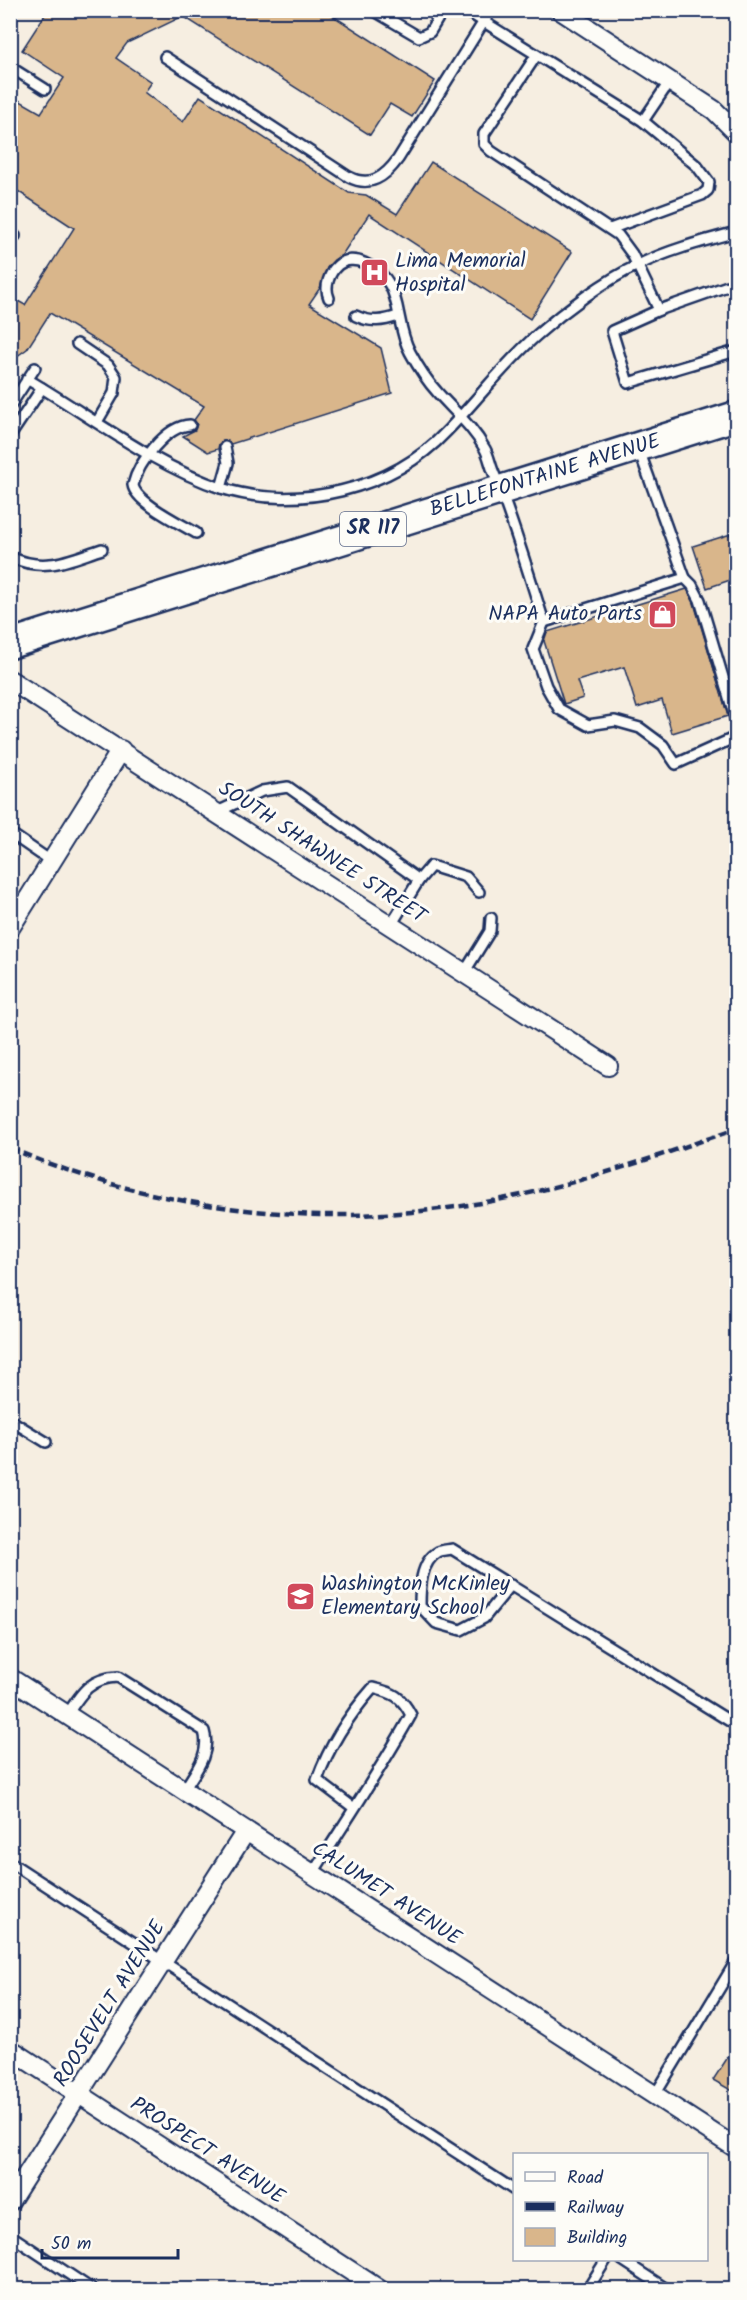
<svg xmlns="http://www.w3.org/2000/svg" width="747" height="2300" font-family="Kalam,sans-serif">
  <rect width="100%" height="100%" fill="#f6eee1"/>
  <filter id="ink" filterUnits="userSpaceOnUse"><feTurbulence type="fractalNoise" baseFrequency=".0167" numOctaves="2"/><feDisplacementMap in="SourceGraphic" scale="12" xChannelSelector="R" yChannelSelector="G"/><feConvolveMatrix kernelMatrix="1 2 1 2 8 2 1 2 1" color-interpolation-filters="sRGB"/></filter>
  <g filter="url(#ink)">
    <g fill="#d9b68b" stroke="#1b2f5e" stroke-width="1.5">
      <polygon points="48,10 324,10 435,81 412,117 390,104 370,135 183,16 127,43 116,58 151,82 144,92 183,122 200,96 349,193 366,195 397,214 431,162 572,252 530,319 369,214 342,255 334,260 327,268 320,288 309,304 381,348 392,393 231,444 228,441 223,441 219,444 218,449 208,452 183,436 195,430 197,424 194,420 204,406 50,313 27,349 10,361 10,313 18,301 25,305 74,228 10,186 10,95 41,113 64,78 22,50"/>
      <polygon points="734,533 736,541 736,578 707,588 693,546"/>
      <polygon points="687,589 694,603 728,716 672,733 662,700 637,708 624,667 577,681 583,698 564,704 544,641 547,632"/>
      <polygon points="728,2057 736,2062 736,2093 713,2080"/>
    </g>
    <g fill="none" stroke-linecap="round" stroke-linejoin="round">
      <defs>
        <g id="service">
          <polyline points="373,10 419,37 430,32 443,10"/>
          <polyline points="465,10 643,121 697,166 709,182 708,190 702,195 610,229"/>
          <polyline points="536,56 484,134 484,144 491,151 618,235 632,254 659,310"/>
          <path d="M165,57L349,177C370,188 385,177 398,159L491,10"/>
          <polyline points="10,67 45,89"/>
          <polyline points="643,121 670,81"/>
          <polyline points="10,232 15,236"/>
          <polyline points="736,283 659,310 612,331 628,383 736,351"/>
          <path d="M329,298C324,287 329,273 338,265C345,259 356,259 364,263C406,281 392,318 410,352C418,367 427,381 438,393C455,412 473,427 485,449C489,456 490,464 493,471C513,520 528,572 544,622L685,578L639,450"/>
          <path d="M356,316C371,323 383,321 398,316"/>
          <polyline points="77,344 108,365 116,377 114,393 97,422"/>
          <path d="M27,379C89,415 154,466 221,488C297,512 392,490 447,431C478,399 504,364 537,335C564,311 605,280 638,265C669,250 703,241 736,232"/>
          <polyline points="10,406 35,368"/>
          <path d="M190,425C166,426 138,463 133,485C135,502 181,524 196,533"/>
          <polyline points="10,436 42,388"/>
          <polyline points="221,488 228,463 225,447"/>
          <path d="M10,557C46,573 68,560 102,549"/>
          <polyline points="685,578 692,585 700,600 736,721"/>
          <polyline points="544,622 533,649 546,686 559,709 588,725 615,721 640,728 663,745 676,764 736,737"/>
          <polyline points="217,812 262,791 288,787 419,880 391,925"/>
          <polyline points="10,833 52,862"/>
          <polyline points="419,880 431,866 466,877 479,892"/>
          <polyline points="464,973 490,931 491,918"/>
          <polyline points="10,1420 46,1442"/>
          <path d="M511,1585L484,1618L461,1630L436,1623L420,1606C420,1589 420,1562 438,1552C442,1550 448,1550 452,1549L736,1725"/>
          <path d="M67,1715C81,1693 90,1678 118,1677L204,1731C211,1754 195,1772 184,1790"/>
          <polyline points="10,1862 514,2190"/>
          <path d="M313,1873C346,1821 381,1769 411,1715C401,1696 394,1693 373,1688C350,1714 329,1746 317,1780L354,1808"/>
          <polyline points="655,2095 736,1961"/>
          <polyline points="10,2235 93,2290"/>
          <polyline points="622,2260 668,2290"/>
          <polyline points="587,2290 606,2260"/>
        </g>
        <g id="minor">
          <polyline points="560,10 714,110 736,132"/>
          <polyline points="10,680 608,1066"/>
          <polyline points="10,928 121,750"/>
          <polyline points="10,1678 736,2148"/>
          <polyline points="10,2049 380,2290"/>
          <polyline points="10,2201 246,1831"/>
        </g>
        <polyline id="primary" points="10,644 736,416"/>
      </defs>
      <use href="#service" stroke="#1b2f5e" stroke-width="14"/>
      <use href="#minor" stroke="#1b2f5e" stroke-width="22"/>
      <use href="#primary" stroke="#1b2f5e" stroke-width="33"/>
      <use href="#service" stroke="#fdfcf7" stroke-width="9"/>
      <use href="#minor" stroke="#fdfcf7" stroke-width="18"/>
      <use href="#primary" stroke="#fdfcf7" stroke-width="28"/>
      <path stroke="#1b2f5e" stroke-width="4.5" stroke-dasharray="9 4.5" stroke-linecap="butt" d="M10,1148C161,1213 331,1231 492,1201C576,1185 656,1157 736,1129"/>
    </g>
  </g>
  <defs>
    <symbol id="hospital-square" viewBox="-11 -11 22 22"><rect x="-9" y="-9" width="18" height="18" rx="4" fill="#d1495b" stroke="#fdfcf7"/><path d="M-5-5h3v3.5h4V-5h3V5h-3V1.5h-4V5h-3Z" fill="#fff"/></symbol>
    <symbol id="shop-square" viewBox="-11 -11 22 22"><rect x="-9" y="-9" width="18" height="18" rx="4" fill="#d1495b" stroke="#fdfcf7"/><path d="M-5-2.5h2.3a2.7 3.5 0 0 1 5.4 0H5L5.5 6h-11ZM-1.5-2.5h3a1.5 2.3 0 0 0-3 0Z" fill="#fff"/></symbol>
    <symbol id="school-square" viewBox="-11 -11 22 22"><rect x="-9" y="-9" width="18" height="18" rx="4" fill="#d1495b" stroke="#fdfcf7"/><path d="M0-5L7-2L0 1L-7-2ZM-4 1L0 2.5L4 1V4Q0 6-4 4Z" fill="#fff"/></symbol>
  </defs>
  <g fill-rule="evenodd">
    <use href="#hospital-square" x="358" y="256" width="33" height="33"/>
    <use href="#shop-square" x="646" y="598" width="33" height="33"/>
    <use href="#school-square" x="284" y="1580" width="33" height="33"/>
  </g>
  <g text-anchor="middle" dominant-baseline="central" stroke-width="6" stroke-linejoin="round" paint-order="stroke">
    <rect fill="#fdfcf7" stroke="#5f6c8c" stroke-width="1.5" x="340" y="512" width="66" height="34" rx="4.5"/>
    <g font-size="20" font-weight="bold" fill="#1b2f5e">
      <text x="373" y="529">SR 117</text>
    </g>
    <g font-size="21" fill="#1b2f5e" stroke="#fdfcf7" text-anchor="start">
      <text x="395" y="261">Lima Memorial<tspan x="395" dy="24">Hospital</tspan></text>
      <text x="642" y="614" text-anchor="end">NAPA Auto Parts</text>
      <text x="321" y="1584">Washington McKinley<tspan x="321" dy="24">Elementary School</tspan></text>
    </g>
    <g font-size="21" fill="#1b2f5e" stroke="#fdfcf7">
      <text transform="translate(545 476) rotate(-17)">BELLEFONTAINE AVENUE</text>
      <text transform="translate(322 853) rotate(33)">SOUTH SHAWNEE STREET</text>
      <text transform="translate(386 1894) rotate(33)">CALUMET AVENUE</text>
      <text transform="translate(110 2004) rotate(-58)">ROOSEVELT AVENUE</text>
      <text transform="translate(207 2151) rotate(33)">PROSPECT AVENUE</text>
    </g>
  </g>
  <rect width="747" height="2300" fill="none" stroke="#fdfcf7" stroke-width="36"/>
  <rect x="18" y="18" width="711" height="2264" fill="none" stroke="#1b2f5e" stroke-width="2" filter="url(#ink)"/>
  <rect x="513" y="2153" width="195" height="108" fill="#fdfcf7" stroke="#a3aaba" stroke-width="1.5"/>
  <rect x="525" y="2172" width="30" height="9" fill="#fdfcf7" stroke="#a3aaba" stroke-width="1.5"/>
  <text x="567" y="2183" font-size="18" fill="#1b2f5e">Road</text>
  <rect x="525" y="2202" width="30" height="9" fill="#1b2f5e" stroke="#a3aaba" stroke-width="1.5"/>
  <text x="567" y="2213" font-size="18" fill="#1b2f5e">Railway</text>
  <rect x="525" y="2228" width="30" height="18" fill="#d9b68b" stroke="#a3aaba" stroke-width="1.5"/>
  <text x="567" y="2243" font-size="18" fill="#1b2f5e">Building</text>
  <path d="M42 2249v9h136v-9" fill="none" stroke="#1b2f5e" stroke-width="3"/>
  <text x="51" y="2249" font-size="18" fill="#1b2f5e" stroke="#fdfcf7" stroke-width="4.5" paint-order="stroke">50 m</text>
</svg>
